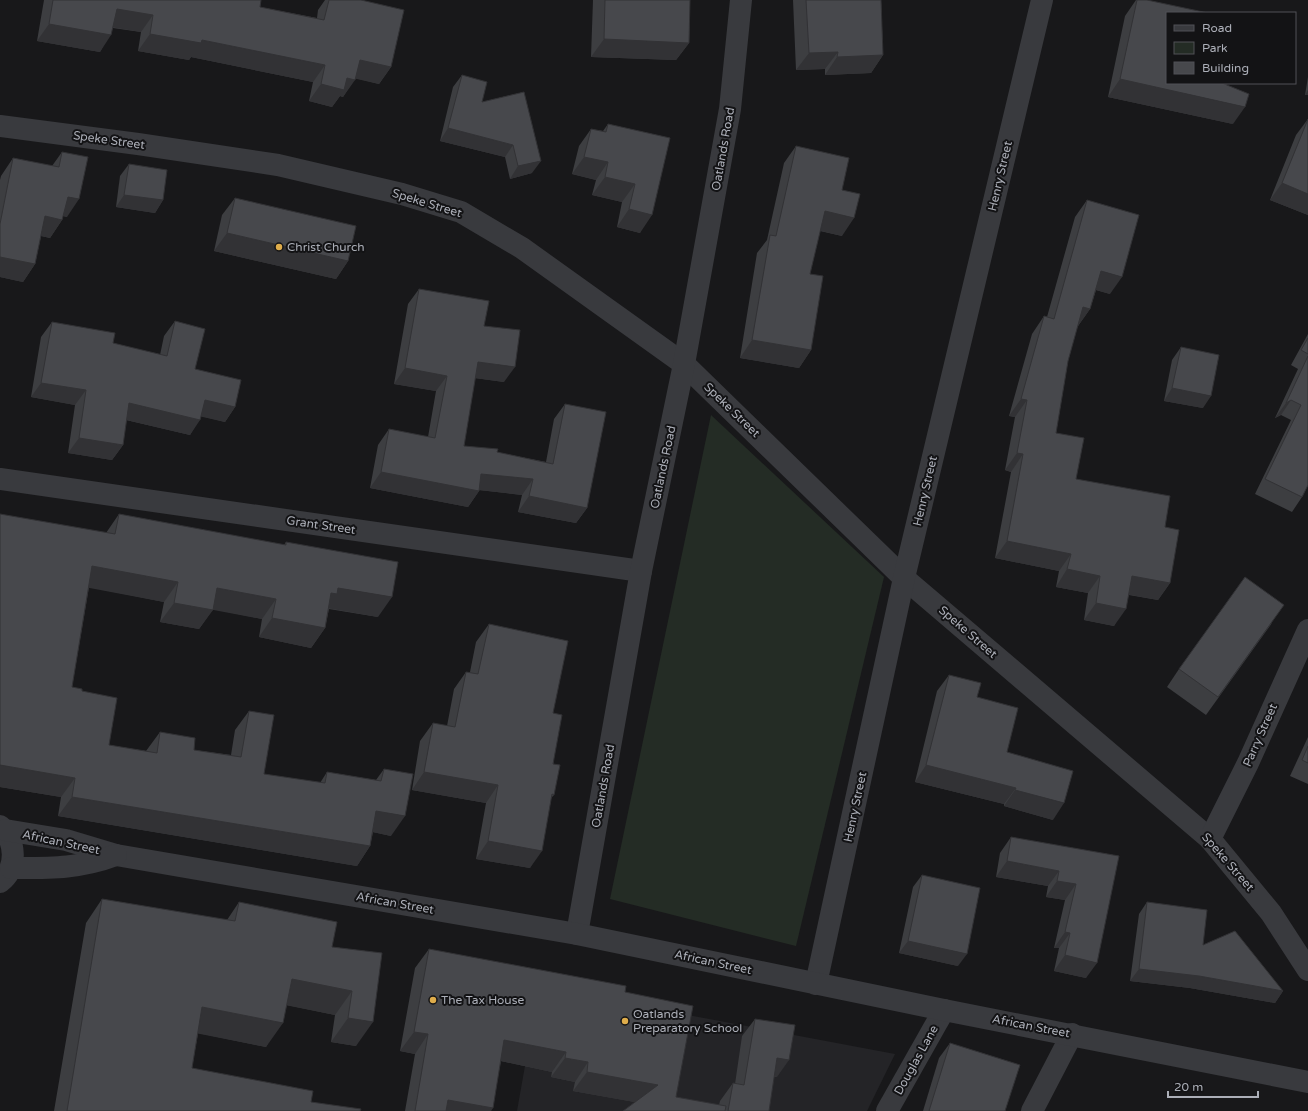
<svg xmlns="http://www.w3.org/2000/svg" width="1308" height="1111" font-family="'Varela Round',sans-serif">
  <rect width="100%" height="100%" fill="#18181a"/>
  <polygon fill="#242427" points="539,987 895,1054 867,1111 517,1111"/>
  <polygon fill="#242c25" points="711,415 884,577 796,946 610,899"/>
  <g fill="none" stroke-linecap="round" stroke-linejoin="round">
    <g stroke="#393a3e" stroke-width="22">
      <polyline points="0,126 138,144 278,165 402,194 461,212 522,248 684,364 904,578 1210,839 1271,913 1308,970"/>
      <polyline points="0,479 641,571"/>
      <polyline points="1210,839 1248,763 1308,630"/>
      <polyline points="577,934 641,571 684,364 730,109 741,0"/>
      <polyline points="816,984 904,578 1042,0"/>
      <polyline points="887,1111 944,1010"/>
      <polyline points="1032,1111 1072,1034"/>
    </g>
    <g stroke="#393a3e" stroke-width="22">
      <path d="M0,826C16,840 18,868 0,882"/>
      <polyline points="5,830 66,840 116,855 577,934 944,1010 1308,1082"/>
      <path d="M11,868C49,868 79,869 116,855"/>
    </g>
  </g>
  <g fill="#3d3e41">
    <polygon points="44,0 261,0 260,7 317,18 318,10 325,0 361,0 391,67 379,84 355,78 343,97 340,96 332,107 309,101 313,82 191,57 189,60 138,51 141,32 113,28 100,52 37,41"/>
    <polygon points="593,0 690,0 689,43 676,60 591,57"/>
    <polygon points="793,0 881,0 883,55 871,73 825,75 825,69 796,70"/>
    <polygon points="1136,0 1147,0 1167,83 1233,124 1108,97 1125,16"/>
    <polygon points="462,75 482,102 524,92 532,173 510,179 505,157 440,141 453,87"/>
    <polygon points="1308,77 1308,95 1305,95"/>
    <polygon points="1308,119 1308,215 1270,200 1296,135"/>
    <polygon points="608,124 670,138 640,233 617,227 622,202 592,195 596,180 572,174 579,146 591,129 603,131"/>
    <polygon points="796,146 842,190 842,236 820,231 810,274 811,350 799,368 740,358 757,253 767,240 784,163"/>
    <polygon points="62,152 67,217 63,216 62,220 50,238 41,236 35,264 23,282 0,277 0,180 1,176 13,158 52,166"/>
    <polygon points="129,164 163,200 155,213 116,207 120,176"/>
    <polygon points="235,198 348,261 336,279 214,251 222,215"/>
    <polygon points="1087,200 1110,294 1096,290 1090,309 1078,326 1077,326 1068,361 1056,433 1076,479 1165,527 1170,583 1158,600 1129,595 1114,626 1084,620 1088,593 1056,587 1059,571 995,558 1011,472 1005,470 1015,417 1009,416 1032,334 1044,316 1047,317 1075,217"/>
    <polygon points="419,289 484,326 504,382 475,378 464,446 546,462 554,419 565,404 587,508 576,523 518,512 522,495 479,490 479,491 468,507 370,488 378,445 389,429 428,437 436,391 394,384 408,304"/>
    <polygon points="175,321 195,369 235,407 225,422 201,416 190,435 126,420 123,445 112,460 68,453 75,405 31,397 41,337 52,322 113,343 160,355 164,336"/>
    <polygon points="1308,334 1308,485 1302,497 1292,512 1255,494 1291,420 1281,415 1275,418 1298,369 1291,365"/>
    <polygon points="1181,347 1203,408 1164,401 1172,360"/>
    <polygon points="119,514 284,545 286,542 378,617 329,609 325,628 311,648 259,637 262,619 213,609 199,629 160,622 164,602 89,587 72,687 82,691 109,745 146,751 160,732 194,750 231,755 235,730 249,711 264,774 320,783 327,772 376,780 384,769 391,836 373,832 370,846 357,866 58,816 61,797 0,787 106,533"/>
    <polygon points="1272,623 1206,715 1167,687 1179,669"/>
    <polygon points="489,624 553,713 554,795 551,798 530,868 476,859 486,803 412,790 420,741 433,723 447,726 454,689 466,672 470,672 476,642"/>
    <polygon points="949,675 977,697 1007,752 1053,820 1004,806 1004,804 915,782 937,691"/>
    <polygon points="1308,737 1308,784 1290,776"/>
    <polygon points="1011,837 1119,856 1086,978 1054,971 1059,948 1054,948 1065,900 1046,897 1048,886 996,877 1000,853"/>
    <polygon points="922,875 958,966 899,953 913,887"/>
    <polygon points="102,899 227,920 239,902 332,947 382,953 356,1046 331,1042 335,1015 287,1005 266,1047 198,1033 192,1068 311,1102 360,1111 54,1111 86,923"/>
    <polygon points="1147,902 1203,945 1283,991 1275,1003 1190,988 1130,981 1139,914"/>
    <polygon points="429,949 625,992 676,1097 719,1105 720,1101 733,1083 735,1084 742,1036 755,1019 777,1077 774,1077 769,1111 623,1111 635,1102 573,1091 575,1082 551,1077 552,1072 501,1061 491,1111 405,1111 415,1054 400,1051 415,968"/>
    <polygon points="950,1043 1005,1111 923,1111 939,1058"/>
  </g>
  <g fill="#323235">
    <polygon points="117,9 153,15 141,32 105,26"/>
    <polygon points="49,24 111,35 100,52 37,41"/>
    <polygon points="150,34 202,40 325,65 313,82 191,57 189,60 138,51"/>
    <polygon points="604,39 689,43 676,60 591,57"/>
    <polygon points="838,52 825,69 796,70 809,53"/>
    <polygon points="883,55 871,73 825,75 837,57"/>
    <polygon points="360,60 391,67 379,84 348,77"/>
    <polygon points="347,78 355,80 343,97 340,96 332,107 309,101 321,84"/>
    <polygon points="1120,79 1245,107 1233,124 1108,97"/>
    <polygon points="1308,90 1308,95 1305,95"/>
    <polygon points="448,128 513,145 505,157 440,141"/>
    <polygon points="584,157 608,162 596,180 572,174"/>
    <polygon points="541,161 532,173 510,179 518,166"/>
    <polygon points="605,177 635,184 622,202 592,195"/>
    <polygon points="1282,183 1308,194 1308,215 1270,200"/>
    <polygon points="124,195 163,200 155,213 116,207"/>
    <polygon points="68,197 79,199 67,217 55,214"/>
    <polygon points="629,209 652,215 640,233 617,227"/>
    <polygon points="825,211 854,218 842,236 813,229"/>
    <polygon points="45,216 62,220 50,238 33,234"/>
    <polygon points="227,233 348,261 336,279 214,251"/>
    <polygon points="0,257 35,264 23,282 0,277"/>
    <polygon points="1101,271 1122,277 1110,294 1089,288"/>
    <polygon points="1083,307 1090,309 1078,326 1071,324"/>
    <polygon points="752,340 811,350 799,368 740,358"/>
    <polygon points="478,362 515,367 504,382 467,377"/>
    <polygon points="405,368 447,376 436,391 394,384"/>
    <polygon points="41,383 86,390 75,405 31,397"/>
    <polygon points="1172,388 1211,396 1203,408 1164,401"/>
    <polygon points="1021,399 1027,400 1015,417 1009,416"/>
    <polygon points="205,400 235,407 225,422 194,415"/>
    <polygon points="1291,400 1281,415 1275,418 1286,403"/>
    <polygon points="129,403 200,420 190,435 118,418"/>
    <polygon points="79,438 123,445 112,460 68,453"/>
    <polygon points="1017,453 1023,454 1011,472 1005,470"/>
    <polygon points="381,472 479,491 468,507 370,488"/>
    <polygon points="481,474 533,479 522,495 470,489"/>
    <polygon points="529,496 587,508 576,523 518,512"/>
    <polygon points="1007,541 1071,554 1059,571 995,558"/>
    <polygon points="92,566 178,582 164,602 79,586"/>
    <polygon points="1067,569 1100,576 1088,593 1056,587"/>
    <polygon points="1132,576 1170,583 1158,600 1120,593"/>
    <polygon points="217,588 276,599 262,619 203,608"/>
    <polygon points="338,588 392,597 378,617 327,608 331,593"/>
    <polygon points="174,603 213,610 199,629 160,622"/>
    <polygon points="1096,603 1126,609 1114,626 1084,620"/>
    <polygon points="272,618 325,628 311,648 259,637"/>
    <polygon points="0,765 75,778 61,797 0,787"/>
    <polygon points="926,765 1016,788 1004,804 915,782"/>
    <polygon points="424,772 498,785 486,803 412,790"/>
    <polygon points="1015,790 1064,803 1053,820 1004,806"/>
    <polygon points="72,797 370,846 357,866 58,816"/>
    <polygon points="376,811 405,816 391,836 363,830"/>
    <polygon points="488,841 542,851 530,868 476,859"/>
    <polygon points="1007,861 1059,871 1048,886 996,877"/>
    <polygon points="1057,881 1076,884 1065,900 1046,897"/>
    <polygon points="1065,932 1070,933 1059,948 1054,948"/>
    <polygon points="908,941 967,954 958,966 899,953"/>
    <polygon points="1065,955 1097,963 1086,978 1054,971"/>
    <polygon points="1139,969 1199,976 1283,991 1275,1003 1190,988 1130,981"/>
    <polygon points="292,979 352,991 335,1015 275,1003"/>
    <polygon points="202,1007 283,1023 266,1047 185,1031"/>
    <polygon points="348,1018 373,1022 356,1046 331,1042"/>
    <polygon points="414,1032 428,1034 415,1054 400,1051"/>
    <polygon points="504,1040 566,1052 552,1072 491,1059"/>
    <polygon points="565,1058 588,1062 575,1082 551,1077"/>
    <polygon points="777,1058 789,1060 777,1077 765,1075"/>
    <polygon points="587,1072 658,1085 645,1104 573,1091"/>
    <polygon points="448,1100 493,1108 491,1111 440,1111"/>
  </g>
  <g fill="#47484c" stroke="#323235">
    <polygon points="53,0 261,0 260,7 324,20 329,0 361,0 404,10 391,67 360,60 355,80 347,78 344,90 321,84 325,65 202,40 201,43 150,34 153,15 117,9 111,35 49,24"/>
    <polygon points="605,0 690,0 689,43 604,39"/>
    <polygon points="806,0 881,0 883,55 837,57 838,52 809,53"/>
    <polygon points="1137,0 1147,0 1208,13 1167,13 1167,83 1222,83 1249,94 1245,107 1120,79"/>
    <polygon points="462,75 487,82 482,102 524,92 541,161 518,166 513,145 448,128"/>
    <polygon points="1308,119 1308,194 1282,183"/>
    <polygon points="608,124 670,138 652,215 629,209 635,184 605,177 608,162 584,157 591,129 606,132"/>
    <polygon points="796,146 849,158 842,190 860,194 854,218 825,211 810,274 823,276 811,350 752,340 770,235 776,236"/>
    <polygon points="62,152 88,157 79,199 68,197 62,220 45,216 35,264 0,257 0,224 13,158 59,167"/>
    <polygon points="129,164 167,170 163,200 124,195"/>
    <polygon points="235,198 356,226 348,261 227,233"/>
    <polygon points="1087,200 1139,215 1122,277 1101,271 1090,309 1083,307 1068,361 1056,433 1084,438 1076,479 1170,496 1165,527 1179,530 1170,583 1132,576 1126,609 1096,603 1100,576 1067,569 1071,554 1007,541 1023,454 1017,453 1027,400 1021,399 1044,316 1054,319"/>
    <polygon points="419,289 489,301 484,326 520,330 515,367 478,362 464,446 498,449 497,452 553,464 565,404 606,412 587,508 529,496 533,479 481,474 479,491 381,472 389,429 435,438 447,376 405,368"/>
    <polygon points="175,321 205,329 195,369 241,380 235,407 205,400 200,420 129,403 123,445 79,438 86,390 41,383 52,322 115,333 113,343 167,356"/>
    <polygon points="1308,338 1308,354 1301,350"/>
    <polygon points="1181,347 1219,355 1211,396 1172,388"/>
    <polygon points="1308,356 1308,485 1302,497 1265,479 1301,405 1291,400 1286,403"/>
    <polygon points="0,514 115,534 119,514 286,545 286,542 398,562 392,597 338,588 337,594 331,593 325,628 272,618 276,599 217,588 213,610 174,603 178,582 92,566 72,687 82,689 82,691 117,698 109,745 157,753 160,732 195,738 194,750 241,757 249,711 274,715 264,774 325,783 327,772 381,781 384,769 413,774 405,816 376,811 370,846 72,797 75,778 0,765"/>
    <polygon points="1245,577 1284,605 1218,697 1179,669"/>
    <polygon points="489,624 568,641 553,713 562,715 553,764 560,765 554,795 552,794 542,851 488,841 498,785 424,772 433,723 455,727 466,672 478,674"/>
    <polygon points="949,675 981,683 977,697 1018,708 1007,752 1073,771 1064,803 1015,790 1016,788 926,765"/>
    <polygon points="1308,746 1308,763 1302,760"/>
    <polygon points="1011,837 1119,856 1097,963 1065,955 1070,933 1065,932 1076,884 1057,881 1059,871 1007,861"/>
    <polygon points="922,875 980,888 967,954 908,941"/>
    <polygon points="102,899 235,921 239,902 337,922 332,947 382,953 373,1022 348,1018 352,991 292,979 283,1023 202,1007 192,1068 313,1091 311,1102 361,1109 360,1111 67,1111"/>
    <polygon points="1147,902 1207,910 1203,945 1235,931 1283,991 1199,976 1139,969"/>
    <polygon points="429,949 626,986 625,992 693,1006 676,1097 726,1106 725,1111 623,1111 658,1085 587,1072 588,1062 565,1058 566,1052 504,1040 493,1108 448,1100 446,1111 415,1111 428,1034 414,1032"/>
    <polygon points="755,1019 795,1025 789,1060 777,1058 769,1111 728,1111 733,1083 744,1085"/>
    <polygon points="950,1043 1020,1065 1005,1111 929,1111"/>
  </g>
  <g fill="#dfad4b" stroke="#131315" stroke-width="1.5">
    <circle cx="279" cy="247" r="4"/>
    <circle cx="433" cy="1000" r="4"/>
    <circle cx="625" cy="1021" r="4"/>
  </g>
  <g text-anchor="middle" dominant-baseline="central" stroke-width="4" stroke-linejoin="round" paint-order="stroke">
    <g font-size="12" fill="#acafb8" stroke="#131315">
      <text transform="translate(109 140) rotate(8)">Speke Street</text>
      <text transform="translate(723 149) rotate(-80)">Oatlands Road</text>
      <text transform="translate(1000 176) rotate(-77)">Henry Street</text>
      <text transform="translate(427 203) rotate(17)">Speke Street</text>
      <text transform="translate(732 410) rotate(44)">Speke Street</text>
      <text transform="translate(663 467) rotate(-78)">Oatlands Road</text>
      <text transform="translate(925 491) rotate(-77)">Henry Street</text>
      <text transform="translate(321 525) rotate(8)">Grant Street</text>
      <text transform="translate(968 632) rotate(41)">Speke Street</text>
      <text transform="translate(1260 735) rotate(-66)">Parry Street</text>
      <text transform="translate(603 786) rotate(-80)">Oatlands Road</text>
      <text transform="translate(855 807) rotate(-78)">Henry Street</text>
      <text transform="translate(61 842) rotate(12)">African Street</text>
      <text transform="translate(1228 862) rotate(49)">Speke Street</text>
      <text transform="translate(395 903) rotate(10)">African Street</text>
      <text transform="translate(713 962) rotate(12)">African Street</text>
      <text transform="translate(1031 1026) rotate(11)">African Street</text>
      <text transform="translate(916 1060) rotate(-61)">Douglas Lane</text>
    </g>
    <g font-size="12" fill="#acafb8" stroke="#131315" text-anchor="start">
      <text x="287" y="247">Christ Church</text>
      <text x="441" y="1000">The Tax House</text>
      <text x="633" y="1014">Oatlands<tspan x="633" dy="14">Preparatory School</tspan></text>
    </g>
  </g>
  <rect x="1166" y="12" width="130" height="72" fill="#131315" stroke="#505156"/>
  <rect x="1174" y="25" width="20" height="6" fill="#393a3e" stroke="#505156"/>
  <text x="1202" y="32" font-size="12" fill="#acafb8">Road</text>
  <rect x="1174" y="42" width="20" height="12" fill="#242c25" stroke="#505156"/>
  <text x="1202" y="52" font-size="12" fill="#acafb8">Park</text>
  <rect x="1174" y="62" width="20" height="12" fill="#47484c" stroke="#505156"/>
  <text x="1202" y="72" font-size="12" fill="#acafb8">Building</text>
  <path d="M1168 1091v6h90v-6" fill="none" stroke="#acafb8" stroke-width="2"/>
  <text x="1174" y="1091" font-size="12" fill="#acafb8" stroke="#131315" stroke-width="3" paint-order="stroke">20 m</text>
</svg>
